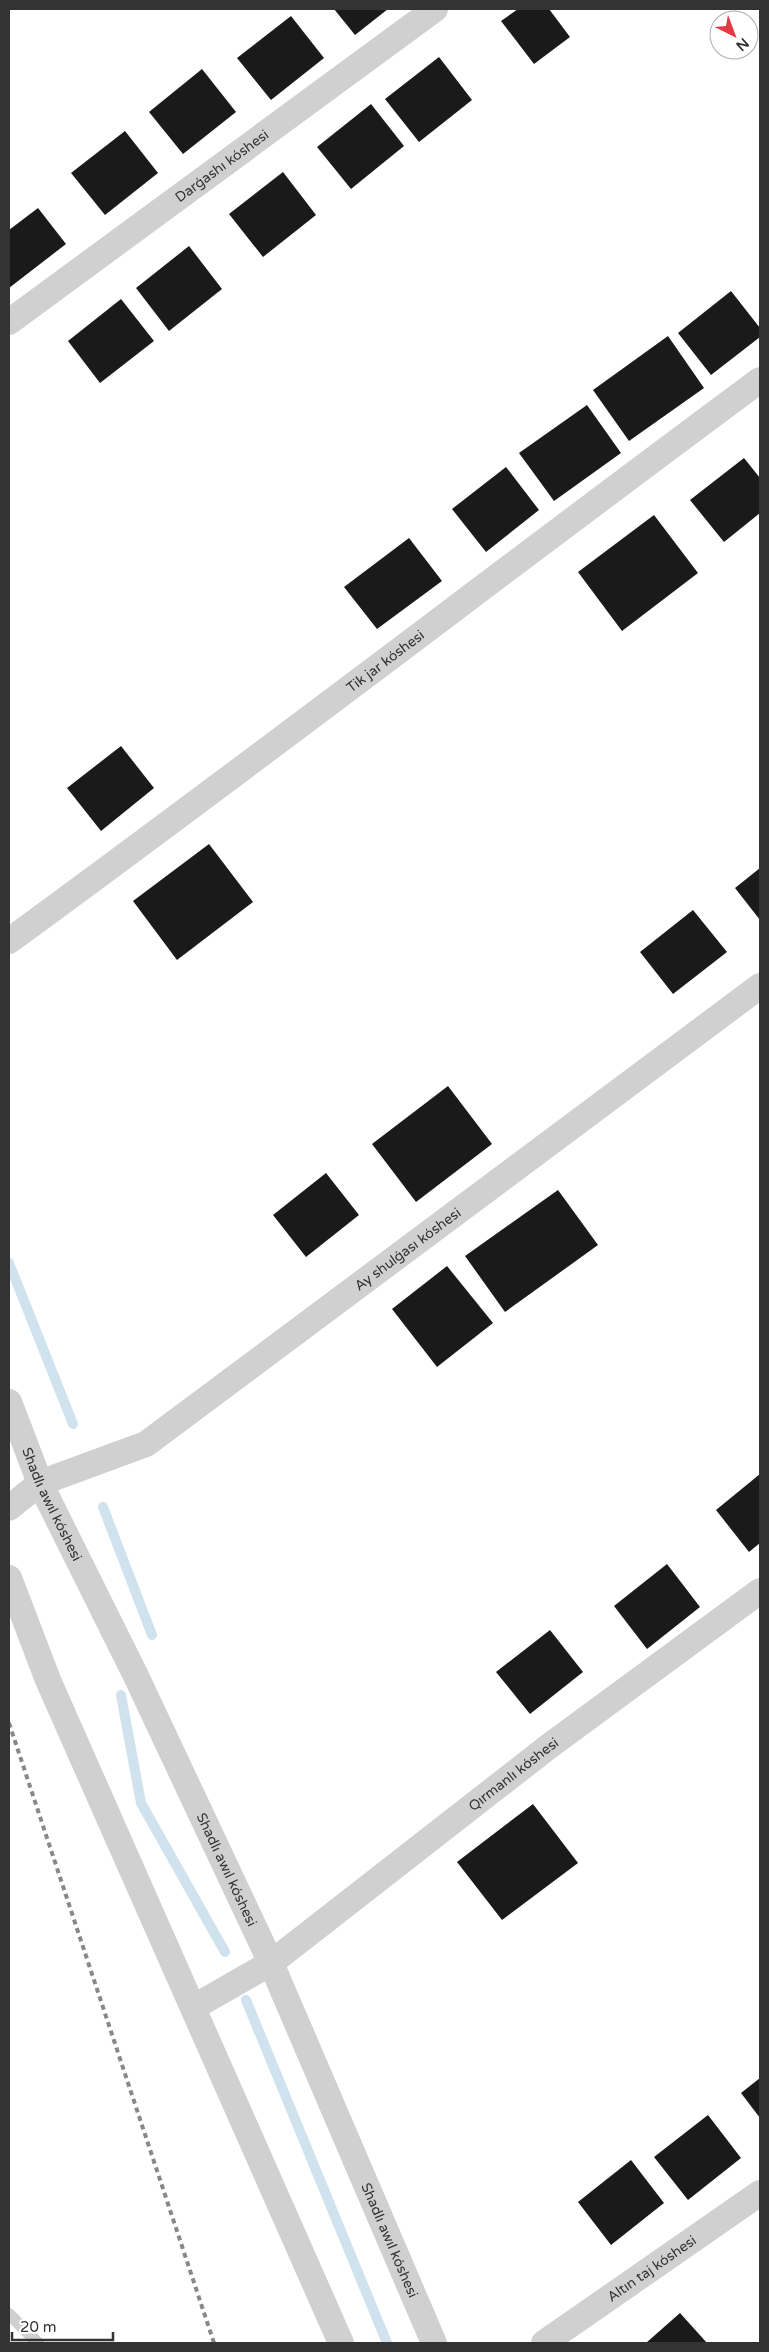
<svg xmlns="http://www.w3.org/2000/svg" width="769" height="2352" font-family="'Varela Round',sans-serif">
  <rect width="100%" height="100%" fill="#fff"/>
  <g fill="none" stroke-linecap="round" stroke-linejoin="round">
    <g stroke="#cfe2ee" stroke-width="10">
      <polyline points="9,1263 73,1424"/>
      <polyline points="103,1507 152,1635"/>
      <polyline points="121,1695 141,1803 225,1952"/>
      <polyline points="246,2000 387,2343"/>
    </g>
  </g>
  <g fill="#1a1a1a">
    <polygon points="334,9 388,9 355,35"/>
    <polygon points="518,9 549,9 570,37 534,64 501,21"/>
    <polygon points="291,16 324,58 271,100 237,58"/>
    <polygon points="439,57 472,100 419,142 385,99"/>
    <polygon points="202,69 236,112 183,154 149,112"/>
    <polygon points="371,104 404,146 351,189 317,147"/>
    <polygon points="125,131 158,173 105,215 71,173"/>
    <polygon points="283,172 316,215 263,257 229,214"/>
    <polygon points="38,208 66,244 9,288 9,230"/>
    <polygon points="189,246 222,289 169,331 136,288"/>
    <polygon points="731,291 760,328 760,337 711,375 678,333"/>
    <polygon points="121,299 154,341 100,383 68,341"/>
    <polygon points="668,336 704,388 629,441 593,390"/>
    <polygon points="587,405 621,453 554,501 519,453"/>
    <polygon points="744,458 760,478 760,513 724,542 690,500"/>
    <polygon points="506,467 539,510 486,552 452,509"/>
    <polygon points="654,515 698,573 622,631 578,572"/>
    <polygon points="409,538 442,581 377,629 344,587"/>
    <polygon points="121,746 154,788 101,831 67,788"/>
    <polygon points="209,844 253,902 177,960 133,901"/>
    <polygon points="760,868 760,920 735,888"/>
    <polygon points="693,910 727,952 673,994 640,952"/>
    <polygon points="448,1086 492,1144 416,1202 372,1144"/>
    <polygon points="326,1173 359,1215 306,1257 273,1215"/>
    <polygon points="558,1190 598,1245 505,1312 465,1256"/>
    <polygon points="447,1266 493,1323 437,1367 392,1309"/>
    <polygon points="760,1474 760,1543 749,1552 716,1510"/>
    <polygon points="667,1564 700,1607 647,1649 614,1606"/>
    <polygon points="550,1630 583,1672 530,1714 496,1672"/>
    <polygon points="533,1804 578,1863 502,1920 457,1862"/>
    <polygon points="760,2078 760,2118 741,2093"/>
    <polygon points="708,2115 741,2158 688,2200 654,2157"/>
    <polygon points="631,2160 664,2203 611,2245 578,2202"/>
    <polygon points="680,2313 707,2343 646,2343"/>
  </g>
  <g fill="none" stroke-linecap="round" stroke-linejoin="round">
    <polyline stroke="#d0d0d0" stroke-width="12" points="9,2314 38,2343"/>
    <g stroke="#d0d0d0" stroke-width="26">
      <path id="s1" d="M9,322L435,9"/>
      <path id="s2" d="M9,941C261,757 509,566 760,380"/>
      <path id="s3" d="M9,1402L40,1483L136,1676L271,1963L434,2343"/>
      <path id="s4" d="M9,1508L40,1483L146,1444L760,986"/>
      <polyline points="9,1578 48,1680 341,2343"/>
      <path id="s5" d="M194,2007L271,1963L548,1747L760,1591"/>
      <path id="s6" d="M544,2343L760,2193"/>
    </g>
    <polyline stroke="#888" stroke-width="4" stroke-dasharray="5 4" stroke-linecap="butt" points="9,1723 214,2343"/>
  </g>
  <g text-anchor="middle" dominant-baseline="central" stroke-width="5" stroke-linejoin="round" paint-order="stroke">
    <g font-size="14" fill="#333" stroke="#fff">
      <text stroke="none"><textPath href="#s1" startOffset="264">Darǵashı kóshesi</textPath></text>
      <text stroke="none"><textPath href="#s2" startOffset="469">Tik jar kóshesi</textPath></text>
      <text stroke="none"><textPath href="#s4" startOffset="479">Ay shulǵası kóshesi</textPath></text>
      <text stroke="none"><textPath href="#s3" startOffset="111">Shadlı awıl kóshesi</textPath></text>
      <text stroke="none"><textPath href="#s5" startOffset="396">Qırmanlı kóshesi</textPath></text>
      <text stroke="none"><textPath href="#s3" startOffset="516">Shadlı awıl kóshesi</textPath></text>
      <text stroke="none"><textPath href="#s3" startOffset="921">Shadlı awıl kóshesi</textPath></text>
      <text stroke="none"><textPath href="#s6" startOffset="131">Altın taj kóshesi</textPath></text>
    </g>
  </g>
  <rect width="769" height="2352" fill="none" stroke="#333333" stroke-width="20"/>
  <g transform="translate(734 35) rotate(138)"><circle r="24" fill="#ffffff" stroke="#adadad"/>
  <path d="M0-4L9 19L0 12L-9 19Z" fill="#e63946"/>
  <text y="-8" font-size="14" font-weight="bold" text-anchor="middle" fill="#333333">N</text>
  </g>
  <path d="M12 2332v8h101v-8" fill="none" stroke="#333333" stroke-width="2.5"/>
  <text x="20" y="2332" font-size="15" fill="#333333" stroke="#ffffff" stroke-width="4" paint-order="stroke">20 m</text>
</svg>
